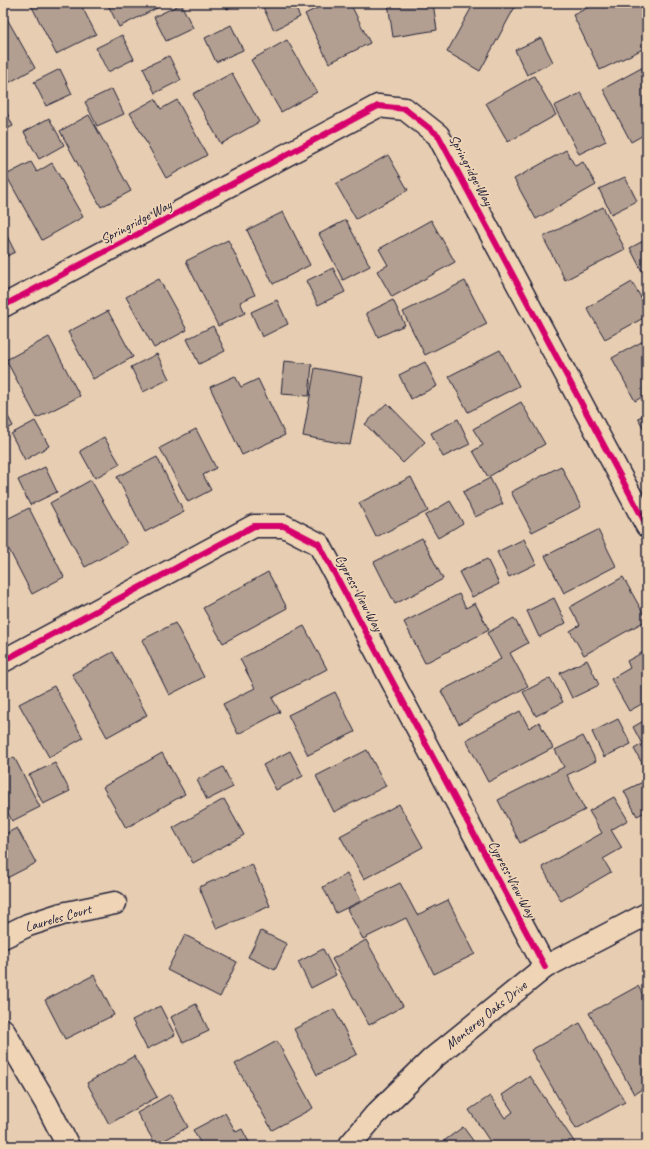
<svg xmlns="http://www.w3.org/2000/svg" width="650" height="1149" font-family="Caveat,sans-serif">
  <rect width="100%" height="100%" fill="#e7cdb1"/>
  <filter id="ink" filterUnits="userSpaceOnUse"><feTurbulence type="fractalNoise" baseFrequency=".025" numOctaves="2"/><feDisplacementMap in="SourceGraphic" scale="8" xChannelSelector="R" yChannelSelector="G"/><feConvolveMatrix kernelMatrix="1 2 1 2 8 2 1 2 1" color-interpolation-filters="sRGB"/></filter>
  <g filter="url(#ink)">
    <g fill="#b29f91" stroke="#22223b">
      <polygon points="30,3 80,3 96,34 56,54"/>
      <polygon points="107,3 159,3 161,6 119,27"/>
      <polygon points="224,3 240,3 227,9"/>
      <polygon points="266,3 293,3 300,17 274,30 262,5"/>
      <polygon points="327,3 350,3 370,43 329,63 305,14"/>
      <polygon points="388,3 433,3 437,30 393,37"/>
      <polygon points="474,3 513,3 516,5 480,71 447,52"/>
      <polygon points="597,3 647,3 647,47 600,70 573,15"/>
      <polygon points="181,4 193,28 166,41 154,17"/>
      <polygon points="6,17 35,68 3,86 3,18"/>
      <polygon points="231,25 243,50 216,62 205,38"/>
      <polygon points="122,35 134,59 108,72 96,48"/>
      <polygon points="541,38 553,62 527,75 515,50"/>
      <polygon points="287,40 317,92 281,112 251,60"/>
      <polygon points="169,56 181,80 155,93 143,68"/>
      <polygon points="647,65 647,133 631,142 603,89"/>
      <polygon points="60,69 72,94 46,106 34,82"/>
      <polygon points="232,73 259,122 221,144 193,94"/>
      <polygon points="534,76 556,115 508,142 486,103"/>
      <polygon points="112,89 124,114 97,126 85,102"/>
      <polygon points="581,93 606,141 579,154 554,106"/>
      <polygon points="155,99 161,109 177,100 207,155 166,178 130,113"/>
      <polygon points="3,105 13,126 3,131"/>
      <polygon points="89,115 131,191 101,207 60,131"/>
      <polygon points="49,118 64,145 39,159 24,132"/>
      <polygon points="566,150 575,166 583,162 596,185 536,219 514,179"/>
      <polygon points="388,155 408,190 356,219 336,184"/>
      <polygon points="31,162 37,172 52,163 83,217 42,240 6,175"/>
      <polygon points="625,177 637,201 611,214 599,189"/>
      <polygon points="603,207 625,249 565,280 543,237"/>
      <polygon points="283,212 310,265 273,284 247,230"/>
      <polygon points="346,220 370,266 343,280 319,234"/>
      <polygon points="431,220 455,262 392,297 377,271 388,265 379,249"/>
      <polygon points="3,228 15,252 3,258"/>
      <polygon points="647,239 647,271 643,273 630,248"/>
      <polygon points="228,240 255,295 240,302 245,313 218,326 186,261"/>
      <polygon points="333,268 345,292 318,305 306,281"/>
      <polygon points="159,279 187,330 154,348 126,297"/>
      <polygon points="465,281 487,324 425,355 403,312"/>
      <polygon points="632,282 647,308 647,316 605,339 587,308"/>
      <polygon points="277,300 288,324 262,337 251,312"/>
      <polygon points="393,300 405,325 378,337 366,313"/>
      <polygon points="108,311 133,357 93,379 68,332"/>
      <polygon points="213,326 225,351 199,364 187,339"/>
      <polygon points="49,337 80,396 37,418 6,360"/>
      <polygon points="647,339 647,394 635,401 612,358"/>
      <polygon points="500,350 519,386 468,412 449,376"/>
      <polygon points="157,354 169,379 143,392 131,367"/>
      <polygon points="284,361 312,364 309,396 281,394"/>
      <polygon points="425,362 437,386 411,399 399,375"/>
      <polygon points="315,368 363,377 350,445 303,436"/>
      <polygon points="235,376 241,387 258,379 285,435 242,455 210,387"/>
      <polygon points="521,402 545,444 488,477 473,451 483,445 473,429"/>
      <polygon points="387,403 425,442 403,463 365,424"/>
      <polygon points="3,407 13,426 3,431"/>
      <polygon points="647,413 647,435 638,418"/>
      <polygon points="458,419 470,444 443,457 431,433"/>
      <polygon points="35,421 49,446 25,460 11,434"/>
      <polygon points="196,429 216,468 203,475 211,490 188,502 160,448"/>
      <polygon points="104,437 120,464 95,478 80,451"/>
      <polygon points="157,457 184,512 145,532 117,477"/>
      <polygon points="561,466 581,507 532,532 511,492"/>
      <polygon points="45,467 57,492 30,505 18,480"/>
      <polygon points="411,477 428,511 376,537 359,503"/>
      <polygon points="490,478 503,504 475,517 463,492"/>
      <polygon points="91,480 127,544 85,567 50,503"/>
      <polygon points="450,501 463,523 438,538 425,516"/>
      <polygon points="29,508 64,577 32,594 3,538 3,521"/>
      <polygon points="598,530 616,566 564,593 545,556"/>
      <polygon points="422,538 443,579 395,604 374,562"/>
      <polygon points="524,539 536,564 509,577 497,552"/>
      <polygon points="487,559 499,584 472,597 459,572"/>
      <polygon points="268,572 287,608 223,643 203,608"/>
      <polygon points="623,577 647,620 584,655 570,631 580,625 570,607"/>
      <polygon points="459,594 466,608 475,603 489,630 425,663 404,622"/>
      <polygon points="554,598 566,623 539,637 527,611"/>
      <polygon points="514,618 528,643 510,653 528,686 459,724 441,691 501,659 487,633"/>
      <polygon points="175,623 204,677 169,695 142,640"/>
      <polygon points="304,626 327,669 272,698 280,712 238,734 223,704 255,688 240,659"/>
      <polygon points="647,650 647,701 629,711 611,679 630,668 627,661"/>
      <polygon points="113,652 147,715 107,737 72,674"/>
      <polygon points="587,660 599,685 572,698 560,673"/>
      <polygon points="550,678 563,702 536,716 523,692"/>
      <polygon points="54,686 83,738 49,757 19,704"/>
      <polygon points="335,692 355,732 308,755 288,715"/>
      <polygon points="520,711 529,728 539,722 553,748 488,782 466,740"/>
      <polygon points="618,719 631,744 604,757 592,732"/>
      <polygon points="647,719 647,772 634,749 642,744 633,727"/>
      <polygon points="583,736 596,761 567,775 585,810 520,843 498,800 564,767 555,750"/>
      <polygon points="367,750 386,786 334,812 316,776"/>
      <polygon points="290,751 303,776 276,790 263,765"/>
      <polygon points="162,753 185,794 126,828 103,787"/>
      <polygon points="14,757 40,807 12,821 3,803 3,763"/>
      <polygon points="55,763 70,791 43,804 29,775"/>
      <polygon points="223,767 233,787 207,800 197,780"/>
      <polygon points="647,780 647,811 637,816 624,791"/>
      <polygon points="614,797 628,820 611,830 622,848 603,859 611,872 561,901 542,867 602,833 589,811"/>
      <polygon points="224,799 244,835 193,863 173,828"/>
      <polygon points="399,804 423,847 364,879 340,836"/>
      <polygon points="17,828 36,863 3,880 3,835"/>
      <polygon points="252,864 270,906 217,929 199,887"/>
      <polygon points="347,874 361,901 336,913 323,887"/>
      <polygon points="400,883 417,915 448,900 475,954 434,974 406,918 363,939 347,909"/>
      <polygon points="261,931 287,944 275,970 248,957"/>
      <polygon points="185,935 237,962 220,997 167,970"/>
      <polygon points="366,940 403,1006 369,1025 332,959"/>
      <polygon points="323,949 336,975 311,988 298,962"/>
      <polygon points="94,975 114,1015 65,1039 45,1000"/>
      <polygon points="638,986 647,1002 647,1086 634,1094 589,1013"/>
      <polygon points="196,1004 209,1031 183,1043 171,1017"/>
      <polygon points="160,1006 175,1035 147,1049 132,1020"/>
      <polygon points="334,1009 357,1054 317,1075 294,1029"/>
      <polygon points="580,1023 625,1102 576,1129 531,1050"/>
      <polygon points="277,1041 313,1108 272,1130 235,1064"/>
      <polygon points="134,1056 157,1097 109,1124 87,1083"/>
      <polygon points="530,1076 577,1146 493,1146 469,1110 490,1096 505,1118 513,1112 502,1095"/>
      <polygon points="170,1094 188,1127 156,1145 137,1113"/>
      <polygon points="225,1113 236,1132 242,1129 251,1146 202,1146 193,1130"/>
      <polygon points="463,1127 477,1146 437,1146"/>
      <polygon points="3,1129 12,1146 3,1146"/>
    </g>
    <g fill="none" stroke-linecap="round" stroke-linejoin="round">
      <defs>
        <g id="minor">
          <polyline points="3,306 378,106 405,109 438,135 647,526"/>
          <polyline points="3,661 254,526 284,526 319,544 545,967"/>
          <polyline points="3,937 28,925 62,914 115,903"/>
          <polyline points="3,1030 46,1103 68,1146"/>
          <polyline points="349,1146 375,1115 432,1059 545,967 647,914"/>
        </g>
      </defs>
      <use href="#minor" stroke="#22223b" stroke-width="25"/>
      <use href="#minor" stroke="#efd4b6" stroke-width="22"/>
      <defs>
        <g id="cycleway">
          <polyline points="3,306 378,106 405,109 438,135 647,526"/>
          <polyline points="3,661 254,526 284,526 319,544 545,967"/>
        </g>
      </defs>
      <use href="#cycleway" stroke="#efd4b6" stroke-width="8"/>
      <use href="#cycleway" stroke="#d6006c" stroke-width="6"/>
    </g>
  </g>
  <g text-anchor="middle" dominant-baseline="central" stroke-width="3.5" stroke-linejoin="round" paint-order="stroke">
    <g font-size="14" fill="#22223b" stroke="#efd4b6">
      <text transform="translate(471 170) rotate(62)">Springridge Way</text>
      <text transform="translate(136 222) rotate(-28)">Springridge Way</text>
      <text transform="translate(359 593) rotate(62)">Cypress View Way</text>
      <text transform="translate(512 879) rotate(62)">Cypress View Way</text>
      <text transform="translate(58 918) rotate(-16)">Laureles Court</text>
      <text transform="translate(486 1015) rotate(-39)">Monterey Oaks Drive</text>
    </g>
  </g>
  <rect width="650" height="1149" fill="none" stroke="#efd4b6" stroke-width="16"/>
  <rect x="8" y="8" width="634" height="1133" fill="none" stroke="#22223b" stroke-width="1.5" filter="url(#ink)"/>
</svg>
